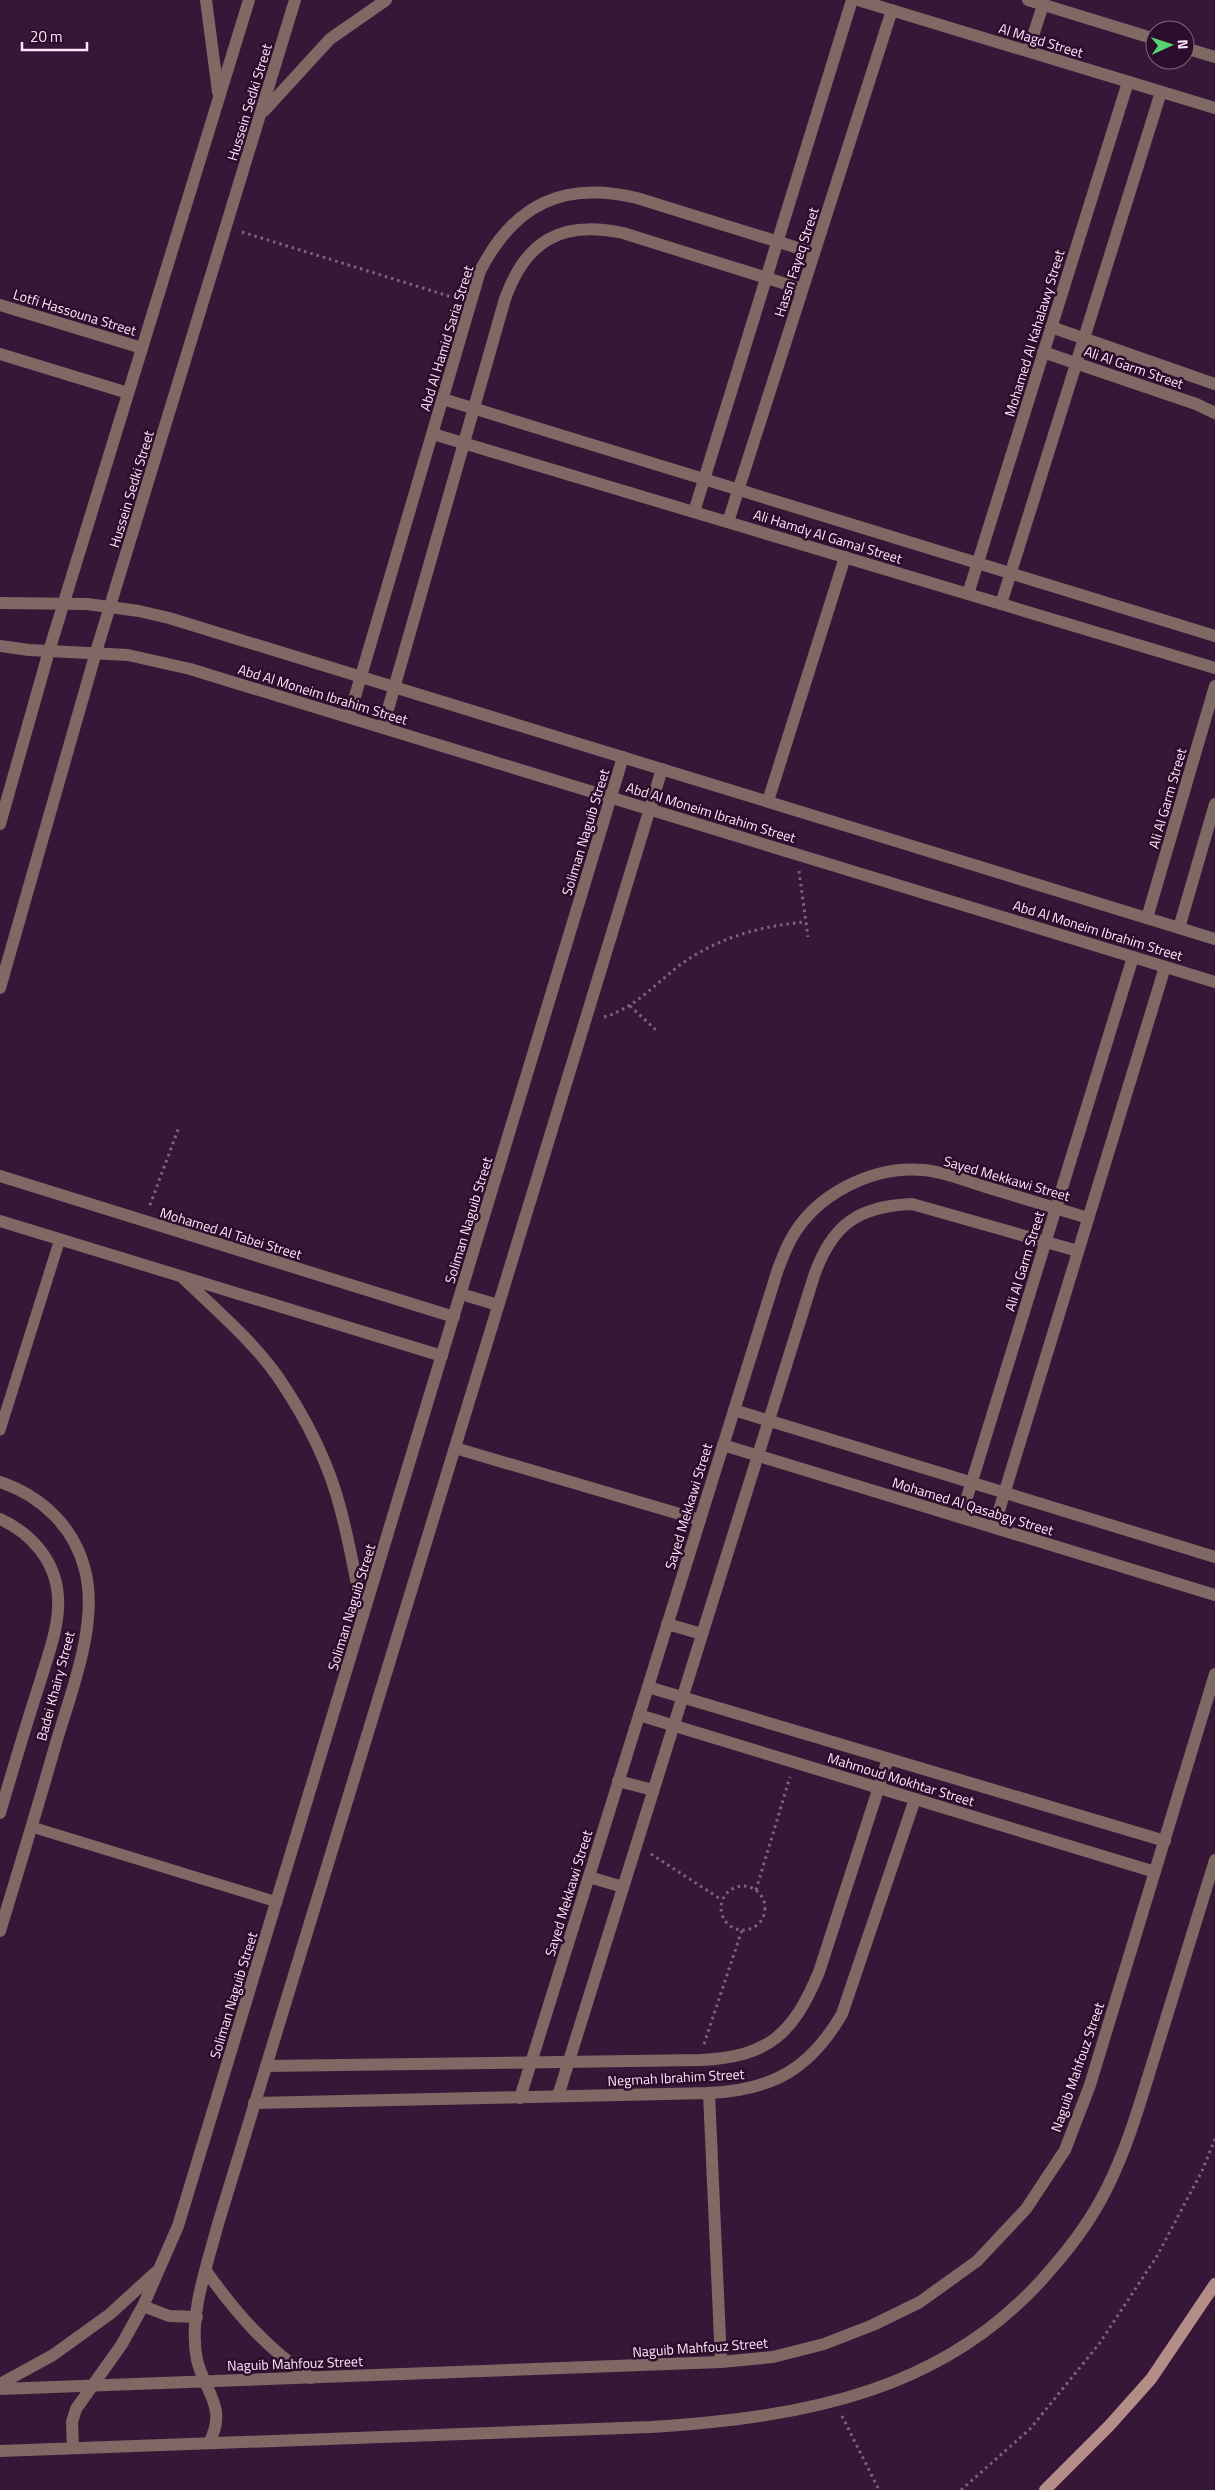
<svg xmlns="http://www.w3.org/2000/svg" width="1215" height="2490" font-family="'Titillium Web',sans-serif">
  <rect width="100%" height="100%" fill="#371737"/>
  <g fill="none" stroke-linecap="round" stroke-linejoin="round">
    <g stroke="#7f637f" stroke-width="3" stroke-dasharray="2.5 4" stroke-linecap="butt">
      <polyline points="242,232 455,298"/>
      <polyline points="799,871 808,937"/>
      <polyline points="630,1006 656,1030"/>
      <path d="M604,1017C635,1008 655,984 680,965C717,938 760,926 805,922"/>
      <polyline points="150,1205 179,1127"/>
      <polyline points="651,1854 722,1900"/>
      <circle cx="743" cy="1908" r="22"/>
      <polyline points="756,1890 790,1777"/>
      <polyline points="704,2044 742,1930"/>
      <polyline points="842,2416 879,2490"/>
      <polyline points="961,2490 1030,2429 1099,2344 1157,2256 1202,2171 1215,2139"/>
    </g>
    <g stroke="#806864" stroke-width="11">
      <polyline points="0,1430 60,1239"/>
      <polyline points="32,1827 277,1902"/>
    </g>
    <g stroke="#806864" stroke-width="12">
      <polyline points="206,0 218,92"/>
      <polyline points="858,0 1215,108"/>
      <polyline points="1028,0 1155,39"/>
      <polyline points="1185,48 1215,57"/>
      <polyline points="1028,51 1043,5"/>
      <polyline points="264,111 330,39 386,0"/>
      <polyline points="0,305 142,348"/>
      <polyline points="1051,327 1215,384"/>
      <polyline points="1043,352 1196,404 1215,413"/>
      <polyline points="0,354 128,393"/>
      <polyline points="443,399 1215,636"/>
      <polyline points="433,434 1215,668"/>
      <polyline points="694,512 852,0"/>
      <polyline points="728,522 892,10"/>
      <polyline points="968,594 1128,82"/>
      <polyline points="0,603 87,604 139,611 169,618 1215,939"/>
      <polyline points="1001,604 1161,92"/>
      <polyline points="0,646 29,650 128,655 190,669 1215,982"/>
      <path d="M349,717L480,271C515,203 564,181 637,198L814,253"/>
      <path d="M383,727L505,299C526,240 562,220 623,233L802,289"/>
      <polyline points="768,801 845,557"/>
      <polyline points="0,824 49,651 249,0"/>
      <polyline points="1147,918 1215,686"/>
      <polyline points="1179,928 1215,804"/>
      <polyline points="0,988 96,652 295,0"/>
      <polyline points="0,1176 454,1317"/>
      <polyline points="0,1221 442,1356"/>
      <path d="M183,1278C216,1310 252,1340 278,1377C306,1418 329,1463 341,1511C350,1545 356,1581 363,1615"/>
      <polyline points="461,1294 498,1305"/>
      <polyline points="734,1410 1215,1557"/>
      <polyline points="723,1445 1215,1595"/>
      <polyline points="455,1448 700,1520"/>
      <path d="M0,1482C41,1496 74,1526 85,1570C99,1623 71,1692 56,1743C38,1806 19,1869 0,1931"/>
      <polyline points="961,1517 1133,957"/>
      <path d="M0,1519C31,1533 56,1561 58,1597C60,1625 48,1655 40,1682C26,1725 13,1769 0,1813"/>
      <polyline points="994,1527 1165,967"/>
      <polyline points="667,1624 702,1634"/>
      <polyline points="648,1687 1165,1841"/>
      <polyline points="639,1715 1155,1872"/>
      <polyline points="618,1781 653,1790"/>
      <polyline points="589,1877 623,1887"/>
      <path d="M266,2066L700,2060C769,2057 793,2034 819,1972L888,1759"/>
      <polyline points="709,2093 721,2362"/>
      <path d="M558,2096L814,1276C832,1224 859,1206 912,1204L1078,1251"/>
      <path d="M520,2098L778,1269C782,1260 785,1250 790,1241C814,1195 872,1165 924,1170C945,1172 966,1181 986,1187C1020,1197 1054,1208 1088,1218"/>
      <path d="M254,2103L709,2093C773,2090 810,2069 842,2014L915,1799"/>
      <path d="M206,2271C236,2313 268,2350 311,2378"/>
      <polyline points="143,2306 169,2316 197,2317"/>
      <polyline points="0,2384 53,2355 110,2314 156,2272"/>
      <path d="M209,2443C228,2407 205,2393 197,2360C188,2316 207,2266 218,2224L662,769"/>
      <polyline points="73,2448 72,2422 76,2409 122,2344 143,2306 178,2226 623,757"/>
    </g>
    <g stroke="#806864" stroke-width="12">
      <polyline points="0,2389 721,2362 773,2357 824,2344 873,2325 920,2302 977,2261 1026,2209 1065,2150 1090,2085 1215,1674"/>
      <path d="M0,2451L651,2427C805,2417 949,2392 1053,2267C1073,2244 1092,2218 1106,2190C1129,2145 1142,2096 1157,2048C1177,1985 1196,1922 1215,1860"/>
    </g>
    <polyline stroke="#b48d88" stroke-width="12" points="1045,2490 1109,2426 1151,2379 1215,2284"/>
  </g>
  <g text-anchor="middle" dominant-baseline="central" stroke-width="5" stroke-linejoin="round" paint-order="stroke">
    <g font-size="14" fill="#fde8fc" stroke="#2d0d2c">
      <text transform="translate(1041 40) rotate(17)">Al Magd Street</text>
      <text transform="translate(249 102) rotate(-73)">Hussein Sedki Street</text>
      <text transform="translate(796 262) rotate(-72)">Hassn Fayeq Street</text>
      <text transform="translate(75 312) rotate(17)">Lotfi Hassouna Street</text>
      <text transform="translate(1034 333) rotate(-73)">Mohamed Al Kahalawy Street</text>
      <text transform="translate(446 338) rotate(-73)">Abd Al Hamid Saria Street</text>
      <text transform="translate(1134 367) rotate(19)">Ali Al Garm Street</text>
      <text transform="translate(131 489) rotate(-73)">Hussein Sedki Street</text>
      <text transform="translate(828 536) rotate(17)">Ali Hamdy Al Gamal Street</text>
      <text transform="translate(323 694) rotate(17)">Abd Al Moneim Ibrahim Street</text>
      <text transform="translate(1167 798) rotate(-74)">Ali Al Garm Street</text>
      <text transform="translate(711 812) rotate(17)">Abd Al Moneim Ibrahim Street</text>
      <text transform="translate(585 832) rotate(-73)">Soliman Naguib Street</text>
      <text transform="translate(1098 930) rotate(17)">Abd Al Moneim Ibrahim Street</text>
      <text transform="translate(1007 1178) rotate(16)">Sayed Mekkawi Street</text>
      <text transform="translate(468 1220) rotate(-73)">Soliman Naguib Street</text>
      <text transform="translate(231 1233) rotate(17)">Mohamed Al Tabei Street</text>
      <text transform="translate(1024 1261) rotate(-73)">Ali Al Garm Street</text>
      <text transform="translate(688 1506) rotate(-73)">Sayed Mekkawi Street</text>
      <text transform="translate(973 1506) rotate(17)">Mohamed Al Qasabgy Street</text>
      <text transform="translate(351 1607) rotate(-73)">Soliman Naguib Street</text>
      <text transform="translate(55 1686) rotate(-75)">Badei Khairy Street</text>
      <text transform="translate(901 1779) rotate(17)">Mahmoud Mokhtar Street</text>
      <text transform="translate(568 1893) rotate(-73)">Sayed Mekkawi Street</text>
      <text transform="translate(233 1995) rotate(-73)">Soliman Naguib Street</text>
      <text transform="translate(1077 2067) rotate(-71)">Naguib Mahfouz Street</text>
      <text transform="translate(676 2077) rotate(-3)">Negmah Ibrahim Street</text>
      <text transform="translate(700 2347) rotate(-4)">Naguib Mahfouz Street</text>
      <text transform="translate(295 2363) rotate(-2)">Naguib Mahfouz Street</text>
    </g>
  </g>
  <g transform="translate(1170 45) rotate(87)"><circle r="24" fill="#2d0d2c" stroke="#80657f"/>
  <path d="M0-4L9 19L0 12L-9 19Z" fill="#55d672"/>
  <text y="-8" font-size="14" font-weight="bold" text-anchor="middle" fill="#fde8fc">N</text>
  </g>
  <path d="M22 42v8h65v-8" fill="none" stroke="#fde8fc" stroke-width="2.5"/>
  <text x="30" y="42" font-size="15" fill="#fde8fc" stroke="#2d0d2c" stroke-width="4" paint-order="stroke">20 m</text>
</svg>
